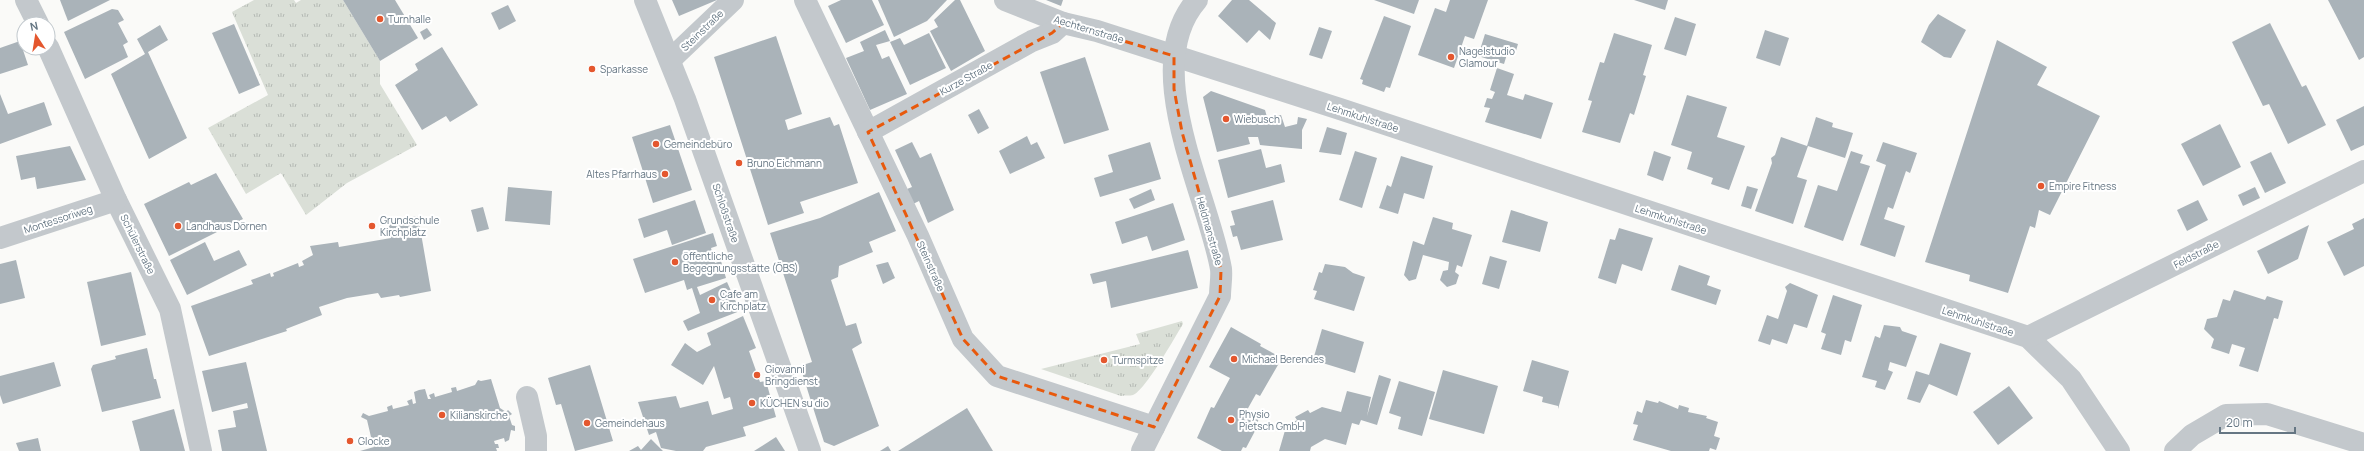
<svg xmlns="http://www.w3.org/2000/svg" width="2364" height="451" font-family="Manrope,sans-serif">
  <defs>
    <pattern id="grass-tufts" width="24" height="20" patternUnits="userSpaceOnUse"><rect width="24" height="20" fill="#dadfd7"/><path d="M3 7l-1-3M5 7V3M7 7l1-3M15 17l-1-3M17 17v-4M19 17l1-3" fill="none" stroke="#b4b9b4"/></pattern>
  </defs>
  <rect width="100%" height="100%" fill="#fafaf8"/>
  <g fill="url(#grass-tufts)">
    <polygon points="254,0 294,0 296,3 301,0 343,0 380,61 380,84 417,145 347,183 306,215 281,173 246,194 208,128 268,95 232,12"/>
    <path d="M1182,321L1183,324C1175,337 1145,391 1133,395C1130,396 1125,395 1121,396L1041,369L1140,344L1136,334Z"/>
  </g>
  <g fill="#aab3b9">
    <polygon points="60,0 110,0 68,21"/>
    <polygon points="343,0 395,0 418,38 380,61"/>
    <polygon points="672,0 717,0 679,16"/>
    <polygon points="841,0 872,0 884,25 846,43 828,6"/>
    <polygon points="878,0 947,0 927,21 894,37"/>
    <polygon points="955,0 960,0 985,51 951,71 930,31 938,27 934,20"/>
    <polygon points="1046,0 1063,0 1061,6"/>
    <polygon points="1232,0 1249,0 1276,23 1270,40 1259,30 1247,43 1218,16"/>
    <polygon points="1374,0 1419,0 1414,14"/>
    <polygon points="1450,0 1488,0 1474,39 1465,36 1454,68 1418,55 1435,8 1446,12"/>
    <polygon points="1634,0 1668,0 1665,10"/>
    <polygon points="2328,0 2364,0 2364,57 2359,60"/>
    <polygon points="508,5 516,21 499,30 491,13"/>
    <polygon points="112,9 118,10 124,20 118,23 128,42 123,45 128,57 85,79 64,32"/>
    <polygon points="1938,14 1966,30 1951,58 1944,57 1921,42 1929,25"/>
    <polygon points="1384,16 1411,26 1390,88 1386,87 1384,92 1362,84 1363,80 1360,79"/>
    <polygon points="1675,17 1696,24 1686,56 1664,49"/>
    <polygon points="2270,23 2302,87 2306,85 2326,125 2288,144 2269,104 2263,106 2232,42"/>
    <polygon points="234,24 260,85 239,94 212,33"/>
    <polygon points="160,25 168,40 148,52 187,138 149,159 111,74 145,54 137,39"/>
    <polygon points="1319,27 1332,31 1322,59 1309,55"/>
    <polygon points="427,28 432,35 424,40 420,32"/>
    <polygon points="885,30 890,41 876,45 882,59 889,56 907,94 870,110 846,58 864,51 860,42"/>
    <polygon points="1765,30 1789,38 1780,66 1756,58"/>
    <polygon points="929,33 946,68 910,85 890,42 900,38 904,45"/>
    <polygon points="1614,33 1652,45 1643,75 1646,76 1634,115 1630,113 1620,143 1582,132 1592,101 1588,100 1600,62 1604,63"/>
    <polygon points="1485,34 1518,44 1515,54 1508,51 1504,64 1478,56"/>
    <polygon points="776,36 802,114 785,120 788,130 830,117 834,126 839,124 858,183 800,202 804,213 768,225 714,57"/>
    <polygon points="1997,40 2047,67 2037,85 2100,116 2050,215 2039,210 2035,228 2030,226 2008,293 1969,281 1970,275 1925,262"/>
    <polygon points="20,41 28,65 0,74 0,48"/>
    <polygon points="442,47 478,105 450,122 446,116 422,130 395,85 418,70 415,64"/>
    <polygon points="1085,57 1109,130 1064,144 1040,72"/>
    <polygon points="1497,68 1514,74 1507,95 1523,100 1525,94 1553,103 1541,139 1485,122 1490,108 1484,107 1487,98 1492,99 1495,92 1490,90"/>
    <polygon points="1211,91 1265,110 1267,117 1272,116 1274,123 1276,123 1274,116 1281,115 1285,127 1297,124 1298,117 1307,119 1302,130 1302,149 1260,145 1258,137 1248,137 1250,144 1217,152 1203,97"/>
    <polygon points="0,94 8,114 44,102 52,125 0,144"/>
    <polygon points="1687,95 1727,107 1717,137 1745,146 1729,190 1711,184 1713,178 1687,169 1692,152 1671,145"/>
    <polygon points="2364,106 2364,145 2351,151 2336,120"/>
    <polygon points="979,109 989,128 978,134 968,115"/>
    <polygon points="1816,117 1833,123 1832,127 1853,133 1845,158 1808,146 1797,177 1807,180 1793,224 1755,211 1772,163 1771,158 1775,155 1781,137 1807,146"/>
    <polygon points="2220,124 2241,167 2203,186 2181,144"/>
    <polygon points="670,125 692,190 653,203 632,137"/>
    <polygon points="1327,127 1347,133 1341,155 1319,152"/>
    <polygon points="1027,136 1031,145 1037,142 1045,158 1010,174 999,151"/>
    <polygon points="912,142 920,158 931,153 954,210 928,223 919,201 913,204 907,189 912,187 895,150"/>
    <polygon points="1150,142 1161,179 1100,197 1094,178 1113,172 1108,155"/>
    <polygon points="1883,142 1917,153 1910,173 1906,171 1893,209 1888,207 1884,219 1905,226 1895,257 1860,245 1886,165 1876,161"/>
    <polygon points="70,146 86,180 37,189 35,177 21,180 16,156"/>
    <polygon points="1261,149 1266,168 1281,164 1285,182 1228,198 1218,160"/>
    <polygon points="1355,151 1377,158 1362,208 1339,200"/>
    <polygon points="1654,151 1671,157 1663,181 1647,175"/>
    <polygon points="1851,151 1863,155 1860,163 1870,166 1843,241 1804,227 1818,185 1837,191"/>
    <polygon points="2271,152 2286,183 2265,193 2250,162"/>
    <polygon points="1401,156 1433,166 1424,199 1404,193 1398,214 1379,208 1387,185 1391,187"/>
    <polygon points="216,173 243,219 169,256 144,204 189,182 191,185"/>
    <polygon points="1747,186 1758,189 1751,209 1741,206"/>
    <polygon points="508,187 552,191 550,225 505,221"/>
    <polygon points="2255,187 2260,198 2243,206 2238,195"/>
    <polygon points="1151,189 1155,200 1134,209 1129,199"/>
    <polygon points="879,192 896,231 869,242 873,252 839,266 838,277 831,280 846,326 856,323 862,343 852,349 879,426 834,446 824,442 810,398 800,366 812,362 770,233 820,218"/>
    <polygon points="695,200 706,233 672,245 667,230 644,238 638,219"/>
    <polygon points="1273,200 1283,240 1241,250 1237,236 1233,237 1230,226 1235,225 1231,211"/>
    <polygon points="2198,200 2208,220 2187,231 2177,210"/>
    <polygon points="1173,203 1185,240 1152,251 1147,236 1122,244 1115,222"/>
    <polygon points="483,207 489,229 477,232 471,210"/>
    <polygon points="1511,210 1548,222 1540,252 1502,242"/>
    <polygon points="418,216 431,291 400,297 399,295 381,298 378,293 347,298 319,307 322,315 286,329 287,331 209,356 191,306 253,284 251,280 270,273 271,277 274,276 273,273 298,263 299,267 304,265 302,261 313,255 310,246 338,242 339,247 391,238 388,221"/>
    <polygon points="1433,217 1453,223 1452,229 1472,235 1462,267 1457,265 1455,272 1459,275 1456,284 1447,287 1440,280 1443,271 1448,270 1449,262 1423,255 1416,279 1409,281 1404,275 1413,241 1424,245"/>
    <polygon points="2364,218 2364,266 2344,276 2327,242 2354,229 2352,224"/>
    <polygon points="2309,225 2298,259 2268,274 2257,251"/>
    <polygon points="1619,228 1653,238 1642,271 1622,264 1616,284 1598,278 1610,239 1615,240"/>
    <polygon points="713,233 717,246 711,248 715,263 721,261 726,278 697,287 700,295 727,282 740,311 688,331 683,321 700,313 692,288 687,290 684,280 645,293 633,259"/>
    <polygon points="205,242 214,261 239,250 247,265 187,295 170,260"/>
    <polygon points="1188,250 1198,288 1111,308 1106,281 1093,284 1090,274"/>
    <polygon points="1490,256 1507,261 1499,289 1482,284"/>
    <polygon points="16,260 25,298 0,304 0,264"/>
    <polygon points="888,262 895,278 883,284 876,265"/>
    <polygon points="1325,264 1345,267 1353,273 1365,277 1354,311 1314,299 1317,291 1313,290 1319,272 1322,273"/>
    <polygon points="1679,265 1710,276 1707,285 1721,290 1716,305 1671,290"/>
    <polygon points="131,272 146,335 101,346 87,282"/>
    <polygon points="1790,283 1818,295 1807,328 1794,324 1787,344 1772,339 1770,345 1758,341 1767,315 1778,319 1787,291 1785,287"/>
    <polygon points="2234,290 2265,300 2267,296 2283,301 2278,319 2274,318 2258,372 2239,366 2245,348 2232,344 2229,354 2211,348 2214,339 2204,329 2207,319 2217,317 2223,299 2230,301"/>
    <polygon points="1833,295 1862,305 1851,342 1845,340 1841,355 1821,349 1826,334 1821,332"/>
    <polygon points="743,316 756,348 749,351 760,382 766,381 776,417 743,427 746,436 706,447 703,451 676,451 661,448 656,432 649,435 638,402 676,396 680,408 708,401 712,415 733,409 730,397 724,399 714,366 703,385 671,365 685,343 697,352 711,345 707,333"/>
    <polygon points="1884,325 1900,327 1902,331 1917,336 1906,367 1890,362 1888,370 1893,372 1885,390 1875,387 1877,381 1862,377 1875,336 1880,338"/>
    <polygon points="1231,327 1261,344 1260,346 1282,358 1260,396 1256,394 1247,410 1260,417 1253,430 1255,431 1246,448 1243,447 1241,451 1222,451 1197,438 1211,407 1214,408 1230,378 1209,367"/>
    <polygon points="1322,329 1364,342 1355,373 1313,360"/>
    <polygon points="1940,343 1971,353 1957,396 1929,384 1920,403 1907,399 1916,371 1929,375"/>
    <polygon points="147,348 154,379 156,379 161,398 102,412 91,369 93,365 116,359 115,356"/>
    <polygon points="1532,360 1569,371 1558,409 1558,406 1542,402 1543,397 1523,391"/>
    <polygon points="54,362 61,386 3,404 0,395 0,376"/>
    <polygon points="246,362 267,451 222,451 218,430 236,427 233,411 248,408 247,403 212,412 202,371"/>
    <polygon points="590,365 613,441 575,451 561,404 556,405 548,378"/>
    <polygon points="1443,370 1498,386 1484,434 1429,419"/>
    <polygon points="1379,375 1391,379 1377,425 1361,420 1359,425 1352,423 1346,445 1325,439 1311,447 1310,451 1279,451 1286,427 1297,420 1295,417 1308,410 1310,413 1322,407 1341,412 1347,391 1371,397 1367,416"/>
    <polygon points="491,379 500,408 506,412 508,410 512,414 509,416 512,425 515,426 515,431 511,430 509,440 505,442 504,438 494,441 495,444 498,444 499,448 496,448 497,451 360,451 374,447 373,442 369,443 368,438 371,437 367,420 361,417 363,413 369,416 388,411 387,407 392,405 393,409 409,405 407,401 412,399 413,404 416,403 414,392 419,390 425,389 428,399 431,399 429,395 434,393 435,397 452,392 451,388 456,387 457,391 475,385 478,380 481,381"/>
    <polygon points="1399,381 1435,392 1422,436 1398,429 1401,417 1389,413"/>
    <polygon points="2009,386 2033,418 1998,445 1973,412"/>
    <polygon points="1646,400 1658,403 1659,401 1678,409 1679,405 1689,408 1688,412 1707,416 1706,418 1718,422 1714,436 1720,438 1716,450 1710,448 1709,451 1671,451 1633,440 1638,425 1633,424 1637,411 1642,413"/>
    <polygon points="967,408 993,451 898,451"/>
    <polygon points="174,409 185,451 140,451 132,421"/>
    <polygon points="776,437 785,451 754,451"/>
    <polygon points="38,438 41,451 19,451 16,443"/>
    <polygon points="651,439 663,451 629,451 638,446 641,450"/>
    <polygon points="888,446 891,451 880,451"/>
  </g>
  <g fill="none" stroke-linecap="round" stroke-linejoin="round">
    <g stroke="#c3c8cc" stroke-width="22">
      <polyline points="26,0 38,24"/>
      <polyline points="645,0 685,99 810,451"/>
      <polyline points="805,0 918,236 963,339 997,376 1154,427"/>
      <polyline points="1005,0 1063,23 1097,31 1340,109 2028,337 2071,379 2119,451"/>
      <polyline points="48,47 116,200 170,309 201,451"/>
      <polyline points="670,60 733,0"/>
      <polyline points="868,132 1032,41 1052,33 1063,23"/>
      <polyline points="0,238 116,200"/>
      <polyline points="2028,337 2364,171"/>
      <polyline points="527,397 536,436 536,451"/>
      <path d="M1142,451L1220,296C1220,287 1222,277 1221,269C1208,194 1138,67 1197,0"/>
      <polyline points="2175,451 2192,435 2226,415 2267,414 2364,444"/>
    </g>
  </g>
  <path fill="none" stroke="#e8590c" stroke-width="3" stroke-dasharray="8 5" stroke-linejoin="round" d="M1063,23L1174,56V89L1182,132L1221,270L1220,296L1154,427L997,376L963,339L868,132L1052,33Z"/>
  <g fill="#e4572e" stroke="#fff" stroke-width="1.5">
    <circle cx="380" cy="19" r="4"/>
    <circle cx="1451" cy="57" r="4"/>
    <circle cx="592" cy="69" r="4"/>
    <circle cx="1226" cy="119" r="4"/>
    <circle cx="656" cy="144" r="4"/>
    <circle cx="739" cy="163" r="4"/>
    <circle cx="665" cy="174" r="4"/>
    <circle cx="2041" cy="186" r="4"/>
    <circle cx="178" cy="226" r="4"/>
    <circle cx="372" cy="226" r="4"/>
    <circle cx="675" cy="262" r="4"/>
    <circle cx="712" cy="300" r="4"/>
    <circle cx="1234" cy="359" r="4"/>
    <circle cx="1104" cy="360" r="4"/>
    <circle cx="757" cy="375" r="4"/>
    <circle cx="752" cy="403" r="4"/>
    <circle cx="442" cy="415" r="4"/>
    <circle cx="1231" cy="420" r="4"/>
    <circle cx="587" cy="423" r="4"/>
    <circle cx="350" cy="441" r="4"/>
  </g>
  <g text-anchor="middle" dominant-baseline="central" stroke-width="4" stroke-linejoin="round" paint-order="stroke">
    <g font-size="10" fill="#657683" stroke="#fff" text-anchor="start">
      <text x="388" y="19">Turnhalle</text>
      <text x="1459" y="51">Nagelstudio<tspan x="1459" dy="12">Glamour</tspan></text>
      <text x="600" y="69">Sparkasse</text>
      <text x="1234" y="119">Wiebusch</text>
      <text x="664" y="144">Gemeindebüro</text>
      <text x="747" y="163">Bruno Eichmann</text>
      <text x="657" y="174" text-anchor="end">Altes Pfarrhaus</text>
      <text x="2049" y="186">Empire Fitness</text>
      <text x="380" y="220">Grundschule<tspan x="380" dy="12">Kirchplatz</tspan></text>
      <text x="186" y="226">Landhaus Dörnen</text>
      <text x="683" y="256">öffentliche<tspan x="683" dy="12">Begegnungsstätte (ÖBS)</tspan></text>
      <text x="720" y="294">Cafe am<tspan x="720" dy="12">Kirchplatz</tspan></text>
      <text x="1242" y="359">Michael Berendes</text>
      <text x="1112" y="360">Turmspitze</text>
      <text x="765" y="369">Giovanni<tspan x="765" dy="12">Bringdienst</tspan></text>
      <text x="760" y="403">KÜCHEN su dio</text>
      <text x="1239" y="414">Physio<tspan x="1239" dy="12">Pietsch GmbH</tspan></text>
      <text x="450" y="415">Kilianskirche</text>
      <text x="595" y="423">Gemeindehaus</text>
      <text x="358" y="441">Glocke</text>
    </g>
    <g font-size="10" fill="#657683" stroke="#fff">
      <text transform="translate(1089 29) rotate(17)">Aechternstraße</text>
      <text transform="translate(702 30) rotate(-44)">Steinstraße</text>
      <text transform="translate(966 78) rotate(-29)">Kurze Straße</text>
      <text transform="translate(1363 117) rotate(18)">Lehmkuhlstraße</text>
      <text transform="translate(726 213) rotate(71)">Schloßstraße</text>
      <text transform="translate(58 219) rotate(-18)">Montessoriweg</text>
      <text transform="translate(1671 219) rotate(18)">Lehmkuhlstraße</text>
      <text transform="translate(1210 231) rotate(74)">Heldmanstraße</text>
      <text transform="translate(138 244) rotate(64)">Schülerstraße</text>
      <text transform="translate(2196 254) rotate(-27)">Feldstraße</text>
      <text transform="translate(931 266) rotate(66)">Steinstraße</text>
      <text transform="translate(1978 321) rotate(18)">Lehmkuhlstraße</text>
    </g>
  </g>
  <g transform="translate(36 36) rotate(348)"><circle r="19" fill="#ffffff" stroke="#c1c8cd"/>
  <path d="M0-3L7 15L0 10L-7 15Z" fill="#e4572e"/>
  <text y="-6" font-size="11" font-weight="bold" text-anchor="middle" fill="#657683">N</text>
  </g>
  <path d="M2220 427v6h75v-6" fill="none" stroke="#657683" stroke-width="2"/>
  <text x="2226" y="427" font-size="12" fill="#657683" stroke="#ffffff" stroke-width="3" paint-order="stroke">20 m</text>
</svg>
